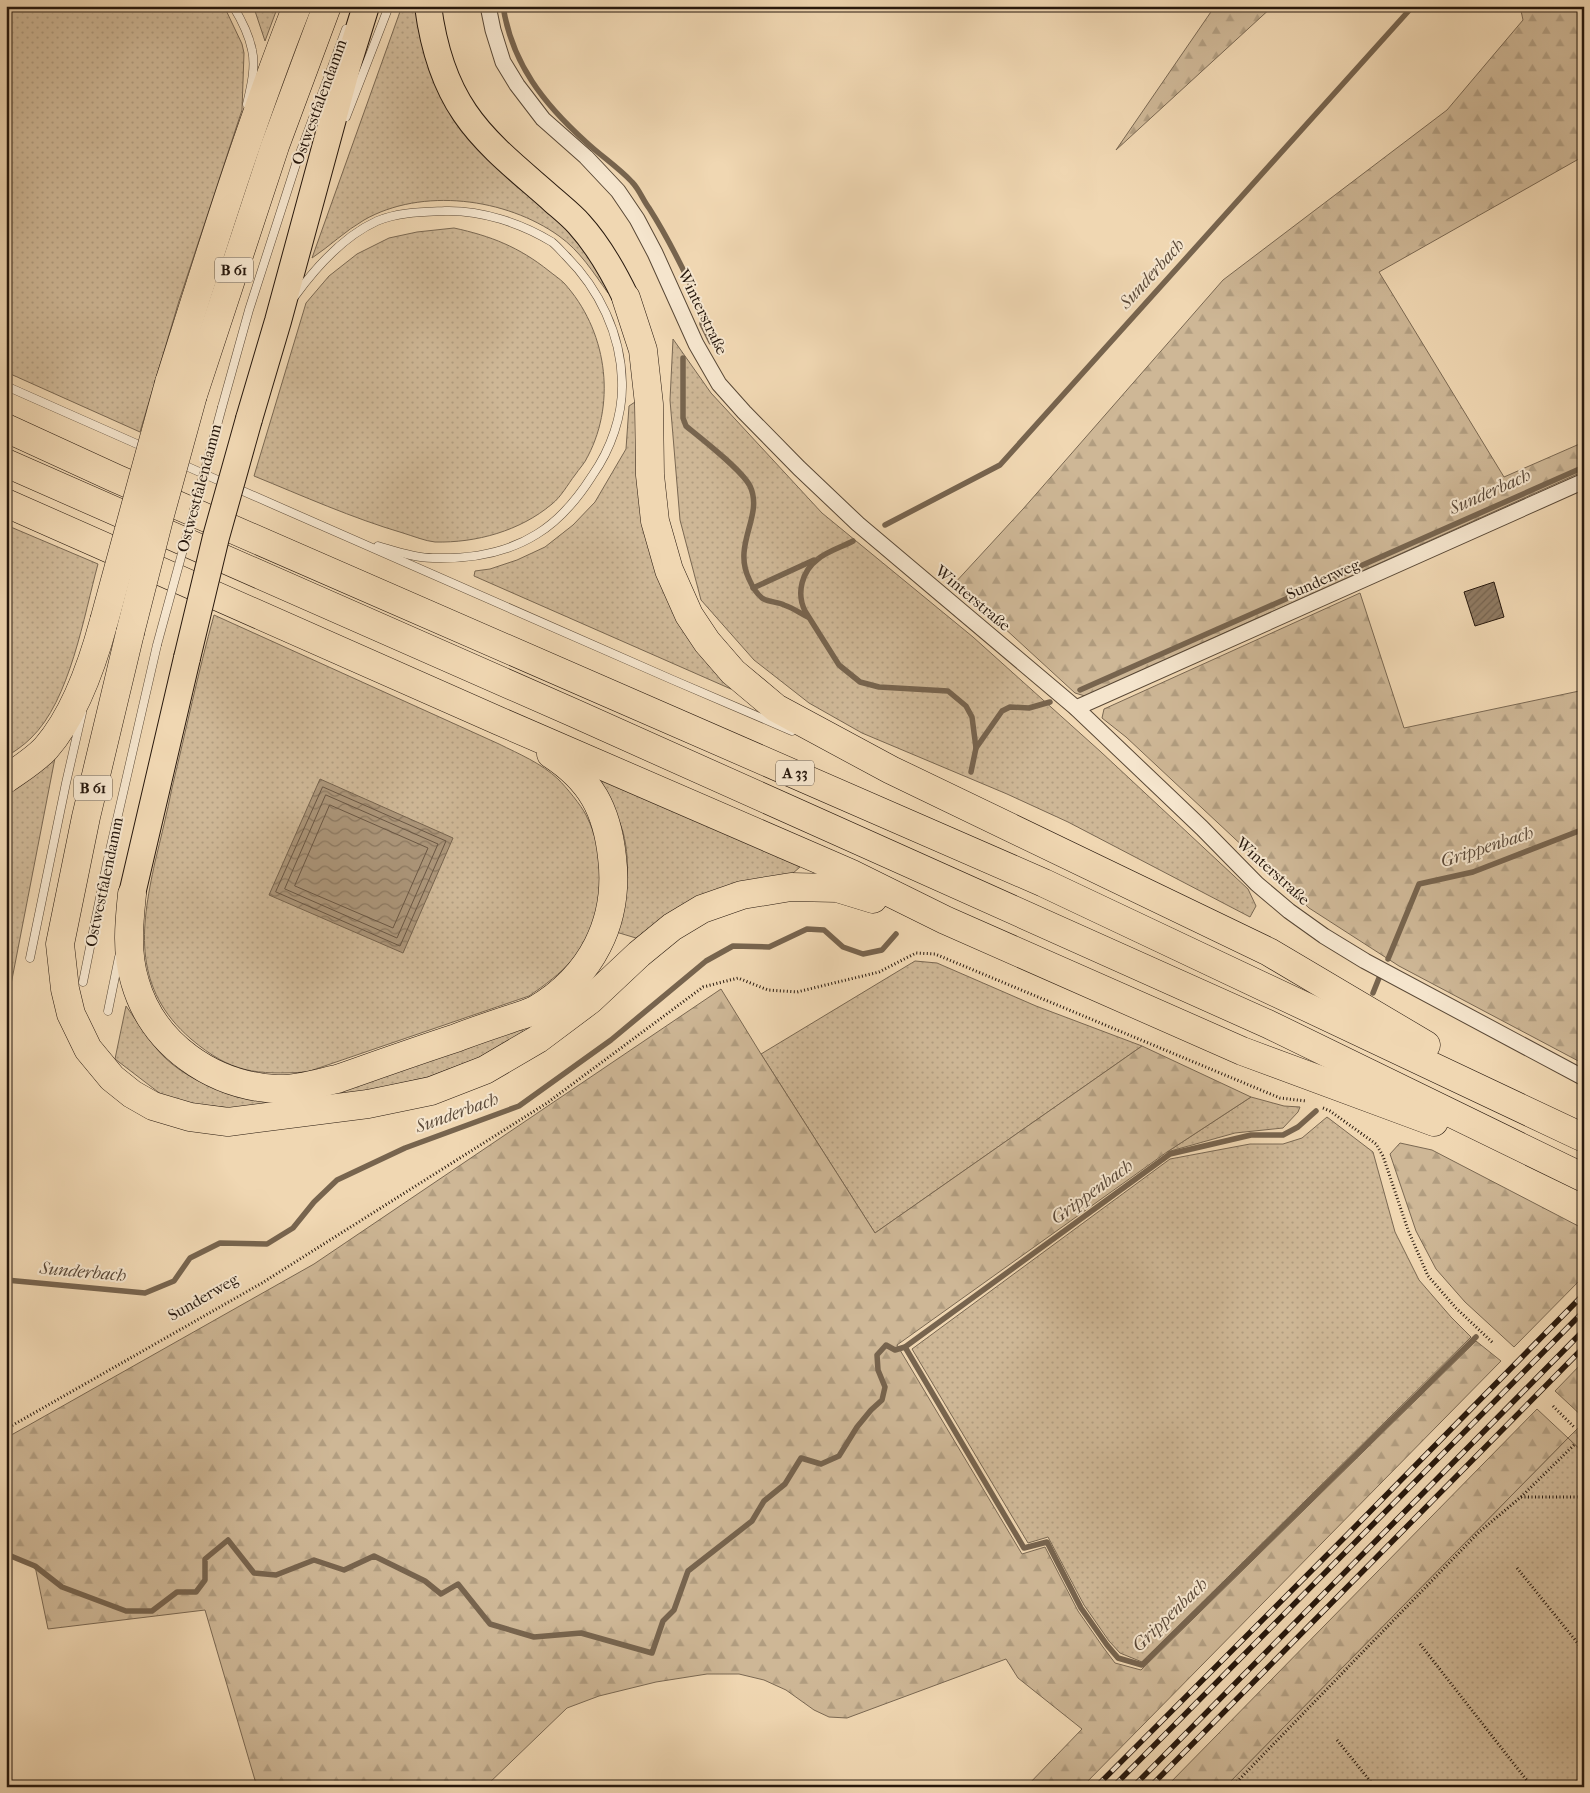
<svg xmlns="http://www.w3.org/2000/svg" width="1590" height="1793" font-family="'IM FELL French Canon',serif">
  <defs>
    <pattern id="green-dots" width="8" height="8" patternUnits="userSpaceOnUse" patternTransform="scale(1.25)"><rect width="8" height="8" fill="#ceb796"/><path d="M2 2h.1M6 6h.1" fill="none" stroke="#b19d80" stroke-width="1.8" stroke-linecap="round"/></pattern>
    <pattern id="forest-firs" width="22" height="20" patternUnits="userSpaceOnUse" patternTransform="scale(1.25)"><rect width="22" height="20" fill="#ceb796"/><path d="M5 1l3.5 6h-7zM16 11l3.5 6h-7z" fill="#b19d80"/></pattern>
    <pattern id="water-waves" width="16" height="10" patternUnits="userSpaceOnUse" patternTransform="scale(1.25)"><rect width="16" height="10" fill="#ac967a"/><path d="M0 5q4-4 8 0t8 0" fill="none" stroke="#8c7962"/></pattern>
    <pattern id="building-hatch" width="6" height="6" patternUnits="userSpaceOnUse" patternTransform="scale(1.25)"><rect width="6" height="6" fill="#907b63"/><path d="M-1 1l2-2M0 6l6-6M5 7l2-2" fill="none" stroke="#766450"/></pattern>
  </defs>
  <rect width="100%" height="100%" fill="#f0d7b2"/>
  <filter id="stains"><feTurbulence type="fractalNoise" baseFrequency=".004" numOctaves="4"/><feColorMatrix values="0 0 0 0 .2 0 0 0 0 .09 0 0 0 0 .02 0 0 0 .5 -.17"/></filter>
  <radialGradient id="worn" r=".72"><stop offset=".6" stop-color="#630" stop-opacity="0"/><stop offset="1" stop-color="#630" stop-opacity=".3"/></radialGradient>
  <g fill="url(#green-dots)" stroke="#7a6852">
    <polygon points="6,6 224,6 242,44 244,53 242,110 179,301 140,432 6,372"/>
    <polygon points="253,6 278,6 265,41 254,8"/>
    <path d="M402,6H416L428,63L589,254L611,291L608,293C593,272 580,251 559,236C506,198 422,187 364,220C345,231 330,246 312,258Z"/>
    <path d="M454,228C491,236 519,247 549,271C554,275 560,279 564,283C606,329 617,400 588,456C585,463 579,469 575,475C568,484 561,497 552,504C520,531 476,543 435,542C425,541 413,536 403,533C352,518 303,496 254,476L306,303L329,276L357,254L389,238L417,232Z"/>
    <polygon points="673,339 711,393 822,513 973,637 1101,752 1248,889 1256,906 1250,917 1068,822 1007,794 862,733 809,703 754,660 701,600 680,520 670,400"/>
    <polygon points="638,400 638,475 732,686 731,689 474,576 475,571 490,569 517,560 545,547 573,525 595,502 626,449 629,406"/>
    <path d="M6,525L98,564C84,615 70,701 31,738C23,746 15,751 6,757Z"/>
    <path d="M214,615L499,744C519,754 541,763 558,779C566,787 581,805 586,815C609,860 606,920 573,959C560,974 545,985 529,996L307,1072C256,1075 231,1073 191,1039C133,989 140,930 155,862C161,837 167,813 172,788C186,730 198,673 214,615Z"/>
    <polygon points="50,756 55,758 8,1000 6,790"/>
    <path d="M597,779L800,867L792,874L666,917L636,938L616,932C626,898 632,867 623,832C618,814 606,796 597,779Z"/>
    <polygon points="915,961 937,963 1036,1006 1142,1046 875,1233 761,1054"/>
    <path d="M126,1006C140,1025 153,1049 172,1064C194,1082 221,1091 248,1099L521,1029L524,1033L478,1058L428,1077L367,1091L232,1108L193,1104L162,1095L115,1059Z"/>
    <polygon points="1251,1097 1284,1106 1300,1107 1298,1112 1283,1128 1235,1133 1167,1152"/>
    <polygon points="1327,1117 1373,1152 1395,1232 1419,1280 1451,1317 1471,1337 1142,1662 1120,1653 1109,1641 1084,1605 1048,1537 1028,1543 912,1349 1170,1159 1250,1144 1283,1144 1302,1138"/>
    <polygon points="1568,1438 1584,1453 1584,1787 1225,1787"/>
  </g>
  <g fill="url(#forest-firs)" stroke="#7a6852">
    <polygon points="1215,6 1273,6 1116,150"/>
    <polygon points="1520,6 1584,6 1584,156 1379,272 1504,477 1584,442 1584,471 1085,696 1075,693 1002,626 953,585 1023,509 1223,280 1447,110 1523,20"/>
    <polygon points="1360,593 1404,728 1584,690 1584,1064 1399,966 1309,908 1126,737 1102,718 1104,709"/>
    <polygon points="721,989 761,1054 875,1233 1142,1046 1251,1097 1167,1152 897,1345 1022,1554 1045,1547 1078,1611 1103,1647 1115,1663 1141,1670 1476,1341 1501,1361 1082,1787 1026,1787 1082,1729 1018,1678 1006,1659 847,1718 829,1717 814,1710 786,1690 764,1680 739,1674 707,1674 656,1682 599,1696 567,1708 485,1787 257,1787 205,1610 48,1629 35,1566 6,1552 6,1438 314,1264"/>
    <polygon points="1400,1143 1432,1150 1584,1229 1584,1276 1514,1347 1465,1302 1436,1269 1416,1231 1390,1154"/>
    <polygon points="1584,1361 1584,1418 1555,1391"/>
    <polygon points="1537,1409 1568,1438 1584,1422 1584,1453 1568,1438 1225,1787 1166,1787"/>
  </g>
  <polygon fill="url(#water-waves)" stroke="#77644e" points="320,779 453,838 403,953 269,895"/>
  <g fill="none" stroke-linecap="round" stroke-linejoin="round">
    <g stroke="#6a5744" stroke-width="1">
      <polygon points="323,787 446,841 400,946 276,892"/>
      <polygon points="326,795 438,844 397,938 285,889"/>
      <polygon points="330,805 428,848 393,928 295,886"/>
    </g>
    <g stroke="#77644e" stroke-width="5.5">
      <path d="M503,6C512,64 544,104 586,142C601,156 619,168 632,182C639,189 643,200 649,208C670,241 687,276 703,312L702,324L711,342"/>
      <path d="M683,358V418L686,426C702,439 742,470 750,486C764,516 732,544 749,579C752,586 756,593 762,598C768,602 778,602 784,605C793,608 800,613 808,617"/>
      <polyline points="885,525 1000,465 1413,6"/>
      <path d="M853,541C842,547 828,551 818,559C802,571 796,593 805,611L839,665L860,682L879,687L948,691L966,706L972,717L976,748L971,772"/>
      <polyline points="753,588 814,560"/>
      <polyline points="1080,690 1584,467"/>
      <polyline points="976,748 1002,711 1010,707 1029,708 1050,702"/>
      <polyline points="1388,959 1419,884 1473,872 1584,829"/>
      <polyline points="1373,993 1379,978"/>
      <polyline points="6,1280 145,1293 174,1281 190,1258 220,1243 267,1244 293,1228 314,1202 337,1180 405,1148 519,1106 611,1040 706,961 733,946 769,947 807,929 824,930 843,947 863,954 882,950 896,934"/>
      <polyline points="905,1347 1024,1548 1047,1542 1081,1608 1107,1645 1118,1658 1142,1665 1476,1337"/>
      <polyline points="6,1554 35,1566 62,1587 126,1611 152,1611 177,1592 196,1592 205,1580 205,1559 228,1540 254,1573 276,1575 314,1560 344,1570 374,1556 425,1581 441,1594 458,1584 490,1624 534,1637 581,1633 652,1653 663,1621 674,1610 688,1571 752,1521 764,1501 785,1484 801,1458 821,1464 839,1456 857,1427 871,1410 882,1400 885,1387 878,1370 877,1355 886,1345 895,1350 905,1347 1170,1154 1251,1135 1283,1135 1298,1127 1316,1111"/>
      <polyline points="1569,1787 1584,1779"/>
    </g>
  </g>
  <polygon fill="url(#building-hatch)" stroke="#27180d" points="1494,582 1504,617 1475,626 1464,592"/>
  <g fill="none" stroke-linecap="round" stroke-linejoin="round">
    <defs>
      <g id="service">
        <path d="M233,6C241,19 249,35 252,50C256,67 251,87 247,104"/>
        <polyline points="346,117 389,6"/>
        <path d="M295,296C316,267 344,236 377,221C398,212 423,212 445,211C481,210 521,223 552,242C557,246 562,252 566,256C599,289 621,334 622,382C623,415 611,449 592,476C578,498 560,520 537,534C507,553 468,559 433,558C415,558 395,551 378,546"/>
        <polyline points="6,386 146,448"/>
        <polyline points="222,407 249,310 297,161 346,29"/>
        <polyline points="179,463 673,680 792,731"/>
        <polyline points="30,958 66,783 82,713"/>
        <polyline points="83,982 107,863 157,645"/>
        <polyline points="108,1011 119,957"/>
        <polyline points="1582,1436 1584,1437"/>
      </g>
      <g id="minor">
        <polyline points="488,6 493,30 503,62 517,85 543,119 586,157 618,191 637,219 655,253 696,344 719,384 744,412 799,468 858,524 1076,708 1202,828 1257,884 1289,911 1324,936 1365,961 1584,1078"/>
        <polyline points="1076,708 1584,481"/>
      </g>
      <g id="trunk">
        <path d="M428,6C433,44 443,81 465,113C488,147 524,174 554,201C562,208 572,216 579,224C599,246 613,271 626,298"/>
        <polyline points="249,419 278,321 347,67 366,6"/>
        <polyline points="132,894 187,658"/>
      </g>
      <g id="motorway">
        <polyline points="626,298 643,350 649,404 650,475 655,521 669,570 689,615 707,642 733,672 776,708 891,770 1269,952 1426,1045"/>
        <path d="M169,383C209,257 248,130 297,6"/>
        <polyline points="193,395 275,146 327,6"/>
        <polyline points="6,428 115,478 1044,883 1584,1138"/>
        <polyline points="6,463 574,713 1268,1024 1584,1178"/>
        <polyline points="6,503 499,721 850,873 945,920 1242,1051 1434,1122"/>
        <polyline points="130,633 86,817 60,944 65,989 71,1014 88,1049 112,1078 132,1094 153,1106 190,1117 228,1122 368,1104 431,1091 485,1070 538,1039 590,1000 639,954 672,927 702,909 742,895 791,887 837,888 873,899"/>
        <path d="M6,779C20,769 35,760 46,748C74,716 93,662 104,621"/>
        <path d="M132,894C129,923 126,953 135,982C153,1045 213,1086 277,1089C297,1090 318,1083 337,1079C377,1065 416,1051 456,1038C474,1031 492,1025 510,1019C518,1016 527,1014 535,1010C591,977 620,922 612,857C607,810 591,780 551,754"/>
      </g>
    </defs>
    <use href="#service" stroke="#594836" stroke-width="9"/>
    <use href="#minor" stroke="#594836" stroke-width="17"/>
    <use href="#trunk" stroke="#27180d" stroke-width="28"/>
    <use href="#motorway" stroke="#27180d" stroke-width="29"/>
    <g stroke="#27180d" stroke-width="3" stroke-dasharray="1 2.5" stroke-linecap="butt">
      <polyline points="1323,1108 1330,1111 1376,1144 1383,1156 1408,1230 1428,1276 1456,1308 1493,1343"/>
      <polyline points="1553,1406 1574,1427"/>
      <polyline points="6,1429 262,1283 547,1103 703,987 738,978 768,990 797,992 879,972 916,953 935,954 1280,1098 1306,1101"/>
      <polyline points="1521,1497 1584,1497"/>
      <polyline points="1517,1568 1584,1651"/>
      <polyline points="1420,1644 1532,1787"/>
      <polyline points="1337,1740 1375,1787"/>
      <polyline points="1232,1787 1479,1532 1521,1497 1575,1444"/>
    </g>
    <use href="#service" stroke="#f5e5cd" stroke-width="8"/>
    <use href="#minor" stroke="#f5e5cd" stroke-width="15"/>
    <use href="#trunk" stroke="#f0d7b2" stroke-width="26"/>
    <use href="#motorway" stroke="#f0d7b2" stroke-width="28"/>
    <defs>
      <g id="rail">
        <polyline points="1096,1787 1345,1537 1584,1294"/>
        <polyline points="1113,1787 1584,1311"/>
        <polyline points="1133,1787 1584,1330"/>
        <polyline points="1150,1787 1584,1347"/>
      </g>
    </defs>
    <use href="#rail" stroke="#27180d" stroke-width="5.5"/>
    <use href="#rail" stroke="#f5e5cd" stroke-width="4" stroke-dasharray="11" stroke-linecap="butt"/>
    <defs>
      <polyline id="service-bridge" points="157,645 222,407"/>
      <polyline id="trunk-bridge" points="187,658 216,537 249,419"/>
      <g id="motorway-bridge">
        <polyline points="104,621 169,383"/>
        <polyline points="130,633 160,515 193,395"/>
      </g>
    </defs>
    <use href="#service-bridge" stroke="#594836" stroke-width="9" stroke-linecap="butt"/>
    <use href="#trunk-bridge" stroke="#27180d" stroke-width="28" stroke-linecap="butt"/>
    <use href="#motorway-bridge" stroke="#27180d" stroke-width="29" stroke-linecap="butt"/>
    <use href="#service-bridge" stroke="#f5e5cd" stroke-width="8"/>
    <use href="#trunk-bridge" stroke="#f0d7b2" stroke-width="26"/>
    <use href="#motorway-bridge" stroke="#f0d7b2" stroke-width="28"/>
  </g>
  <g text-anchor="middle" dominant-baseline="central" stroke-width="4" stroke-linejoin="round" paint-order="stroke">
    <g fill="#f5e5cd" stroke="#655647" stroke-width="1">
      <rect x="215" y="257.5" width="38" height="25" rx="4"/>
      <rect x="776" y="760.5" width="38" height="25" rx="4"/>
      <rect x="74" y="775.5" width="38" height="25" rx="4"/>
    </g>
    <g font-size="15" font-weight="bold" fill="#27180d">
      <text x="234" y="270">B 61</text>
      <text x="795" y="773">A 33</text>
      <text x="93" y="788">B 61</text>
    </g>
    <g font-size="16" fill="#27180d" stroke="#f5e5cd">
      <text transform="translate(319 102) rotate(-70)">Ostwestfalendamm</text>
      <text transform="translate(703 312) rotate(64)">Winterstraße</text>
      <text transform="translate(199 488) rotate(-75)">Ostwestfalendamm</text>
      <text transform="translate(1323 579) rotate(-24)">Sunderweg</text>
      <text transform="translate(973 598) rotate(40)">Winterstraße</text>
      <text transform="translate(1273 871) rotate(42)">Winterstraße</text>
      <text transform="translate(104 882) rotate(-78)">Ostwestfalendamm</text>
      <text transform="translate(203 1297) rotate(-30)">Sunderweg</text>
    </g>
    <g font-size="18" font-style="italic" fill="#5c4a39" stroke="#f5e5cd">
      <text transform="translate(1152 274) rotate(-48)">Sunderbach</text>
      <text transform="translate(1490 492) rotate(-24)">Sunderbach</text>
      <text transform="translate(1487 847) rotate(-18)">Grippenbach</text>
      <text transform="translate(457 1113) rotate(-20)">Sunderbach</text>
      <text transform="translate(1092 1192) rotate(-36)">Grippenbach</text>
      <text transform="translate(83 1272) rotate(5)">Sunderbach</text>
      <text transform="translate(1170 1615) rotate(-44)">Grippenbach</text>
    </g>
  </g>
  <rect width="1590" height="1793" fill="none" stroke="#f0d7b2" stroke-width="25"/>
  <rect x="8" y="8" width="1575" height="1778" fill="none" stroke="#27180d" stroke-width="2.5"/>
  <rect x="12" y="12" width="1565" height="1768" fill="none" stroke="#27180d"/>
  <rect width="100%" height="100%" filter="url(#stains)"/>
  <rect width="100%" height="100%" fill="url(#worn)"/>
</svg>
